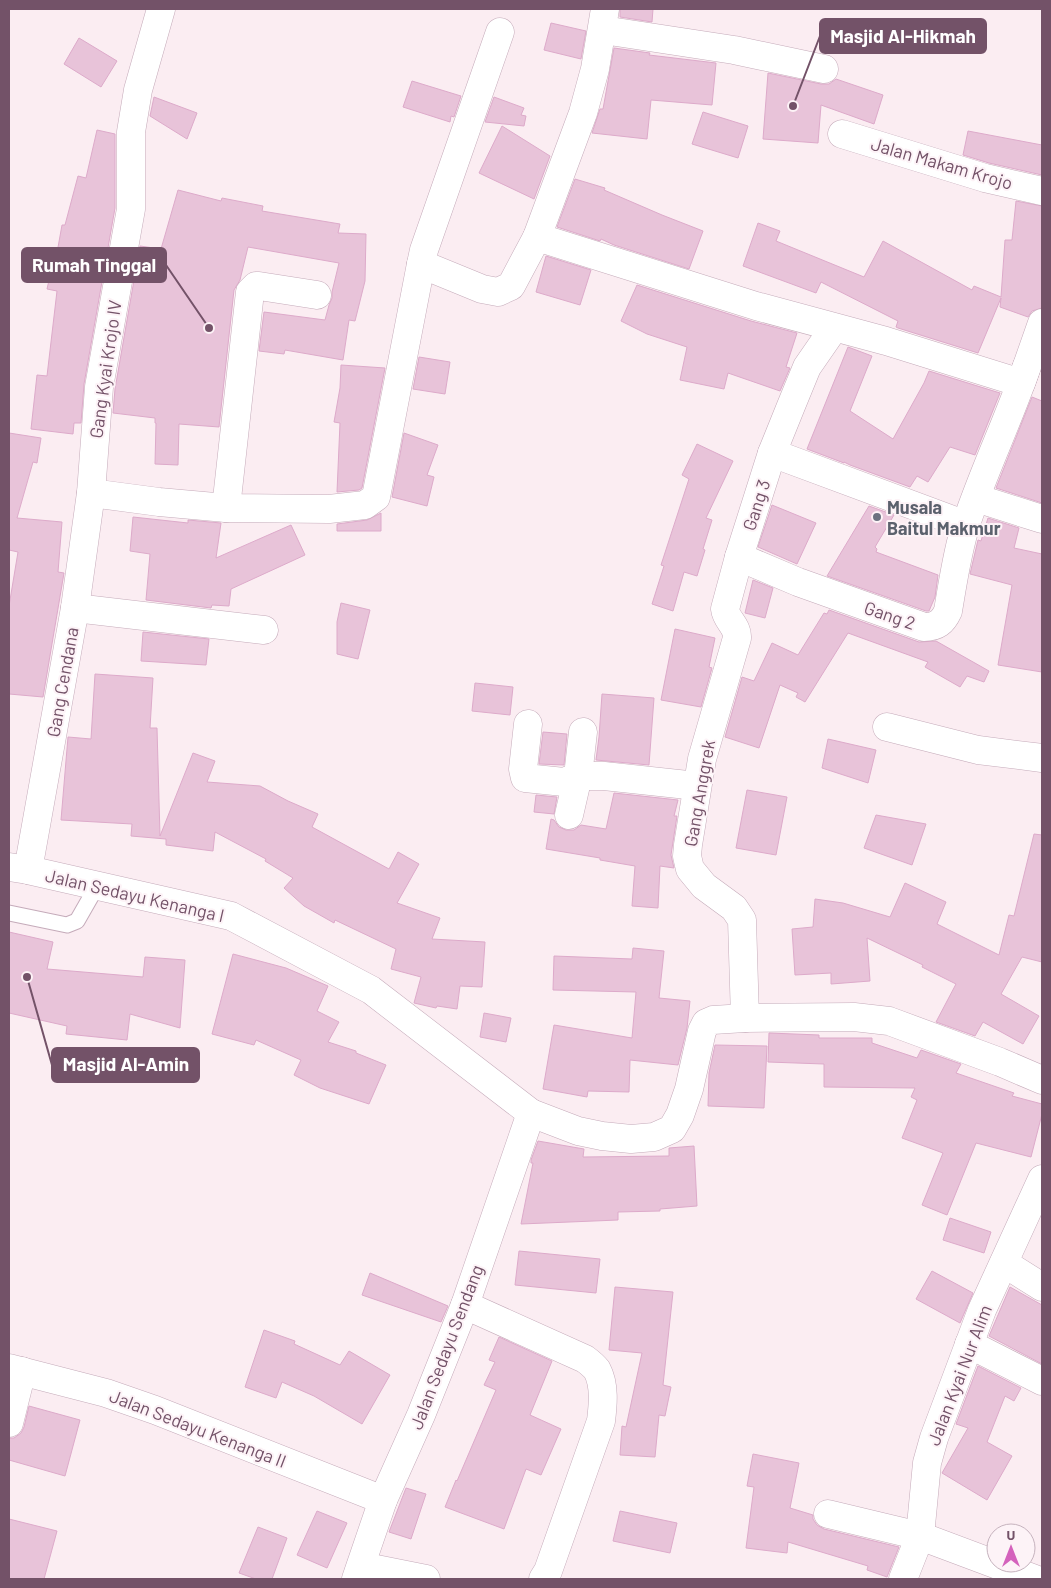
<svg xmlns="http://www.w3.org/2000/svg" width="1051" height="1588" font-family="Barlow,sans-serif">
  <rect width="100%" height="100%" fill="#fbedf2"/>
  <g fill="#e8c3d9" stroke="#ddaaca">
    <polygon points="620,9 653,9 652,22 620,17"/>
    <polygon points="551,23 586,31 581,59 544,50"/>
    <polygon points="79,38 117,61 101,87 64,64"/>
    <polygon points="614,48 650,53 649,55 716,63 712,105 651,100 647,139 592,133 600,109 603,109"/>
    <polygon points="768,73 821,84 829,84 836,79 883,95 874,124 821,105 818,143 763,139"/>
    <polygon points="412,81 461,96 454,117 451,116 450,122 403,107"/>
    <polygon points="154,97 197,113 187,139 150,116"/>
    <polygon points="494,97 524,108 521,115 526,116 524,126 485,122"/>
    <polygon points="703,112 748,126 738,158 692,144"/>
    <polygon points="502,126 550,156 534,199 479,173"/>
    <polygon points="97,130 115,134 115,208 84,384 81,423 74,423 73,434 31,429 37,375 47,376 57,291 47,289 53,263 55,264 62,225 65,225 78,176 86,178"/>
    <polygon points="968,131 1042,145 1042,175 989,163 963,155"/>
    <polygon points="575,179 605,188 604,190 662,215 703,231 689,269 614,245 601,239 600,241 557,227"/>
    <polygon points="178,190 221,201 222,198 263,206 262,211 340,224 338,233 366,234 365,281 355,321 349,320 343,360 285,350 284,354 259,351 264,312 325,320 329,305 332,298 332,292 339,263 248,247 240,280 234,290 219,427 179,424 178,465 155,464 156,423 155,423 155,418 113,413 115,389 140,246 161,249"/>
    <polygon points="1016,201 1042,206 1042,308 1032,311 1028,317 1000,307 1001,298 978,353 898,328 896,327 898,321 821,282 816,293 743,266 758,223 780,231 776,241 864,277 883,241 972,290 974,286 1001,297 1005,240 1012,240"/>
    <polygon points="546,256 591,270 580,305 536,292"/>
    <polygon points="637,285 751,321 797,333 786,367 790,368 780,391 728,373 724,389 680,380 687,347 647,334 621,321"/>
    <polygon points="848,347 872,356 850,411 893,439 924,383 929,371 1000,393 975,455 950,447 928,482 917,476 910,487 850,465 844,462 844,463 807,449"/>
    <polygon points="419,357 450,362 445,394 413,389"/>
    <polygon points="341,365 385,368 362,488 359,490 337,492 340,423 334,422 340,388"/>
    <polygon points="1032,397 1042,401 1042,503 996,488"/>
    <polygon points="9,433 41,438 37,463 33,462 17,518 62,522 58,572 64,573 43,697 9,694 9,606 18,552 9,550"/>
    <polygon points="404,433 438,445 427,475 434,477 427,506 392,497"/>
    <polygon points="697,444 733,461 706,518 712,520 703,549 705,550 697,576 684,572 673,611 652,604 664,566 661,565 689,479 682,475"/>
    <polygon points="772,505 816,523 797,564 758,547"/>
    <polygon points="869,506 894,515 875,547 877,549 876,552 938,575 935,597 929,611 926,611 827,576"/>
    <polygon points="381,513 381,531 337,531 337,524 367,520"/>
    <polygon points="133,517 188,523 188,520 221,523 216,558 291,525 305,555 231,589 229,606 212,605 211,608 146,600 150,554 130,551"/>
    <polygon points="988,518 1019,528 1014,548 1042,554 1042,672 998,665 1012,585 970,574 978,540 981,541"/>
    <polygon points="753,580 773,588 765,618 745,613"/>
    <polygon points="341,603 370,610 358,659 337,654 337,622"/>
    <polygon points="829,610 919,642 936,641 989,671 984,682 967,676 960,687 925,667 928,662 848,633 805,702 796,697 798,693 780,685 759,748 725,737 742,677 754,681 772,643 798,655 824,613 827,614"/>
    <polygon points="675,629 715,638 709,667 712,668 701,707 661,700"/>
    <polygon points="143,632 209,639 206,665 141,661"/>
    <polygon points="95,674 153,678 150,728 157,728 160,836 193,753 215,761 207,782 260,786 288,801 318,814 312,827 389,869 398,852 419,864 397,903 440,918 432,939 485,942 482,987 460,986 457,1009 437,1006 436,1008 414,1003 421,977 391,969 396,949 335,920 334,923 304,906 284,888 293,878 265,861 266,859 215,832 213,851 166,845 166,839 131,836 132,824 61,820 68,737 91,739"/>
    <polygon points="475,683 513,687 510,715 472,711"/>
    <polygon points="602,694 654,698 649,765 596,760 599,737"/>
    <polygon points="543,732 567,734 564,765 539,764"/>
    <polygon points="828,739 876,750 868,783 822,768"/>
    <polygon points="747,790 787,797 776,855 736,848"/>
    <polygon points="614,793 678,800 674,816 677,816 671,855 674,868 660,866 658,908 632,906 635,866 600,860 600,858 546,849 551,819 554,820 559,827 566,830 574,830 581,825 606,829"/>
    <polygon points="536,795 557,797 554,814 534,812"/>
    <polygon points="876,815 926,824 912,865 864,848"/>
    <polygon points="1034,834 1042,835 1042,962 1022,957 1001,994 1039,1016 1023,1044 983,1022 975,1036 936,1022 956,984 922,967 923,965 867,938 870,981 831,984 831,973 795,975 792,929 813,927 815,899 843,903 890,917 905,883 946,902 937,924 999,955 1009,915 1014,916"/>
    <polygon points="9,932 53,942 47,969 143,977 145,957 185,960 180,1028 130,1014 127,1040 66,1034 67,1026 9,1013"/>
    <polygon points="633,948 664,951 659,998 690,1001 687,1028 678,1065 630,1060 629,1092 588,1091 587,1097 543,1089 554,1025 632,1038 636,992 553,990 554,956 632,959"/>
    <polygon points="233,954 286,968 328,986 317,1011 339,1022 328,1042 356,1051 356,1053 386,1065 369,1104 320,1088 294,1075 301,1060 256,1040 254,1045 212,1034"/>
    <polygon points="484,1013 511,1018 506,1042 480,1037"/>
    <polygon points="769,1033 819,1035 819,1038 872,1038 872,1043 917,1058 921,1050 961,1064 956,1073 1014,1093 1012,1096 1042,1104 1042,1114 1031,1157 976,1143 947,1215 922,1205 943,1153 902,1138 917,1100 911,1097 915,1088 824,1087 824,1064 768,1062"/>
    <polygon points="715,1045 767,1046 764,1108 708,1106 709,1073"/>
    <polygon points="538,1141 584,1149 583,1157 669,1156 669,1148 694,1146 697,1206 660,1209 660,1211 618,1212 618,1220 521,1224 533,1163 531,1163 531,1160"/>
    <polygon points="950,1218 991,1232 984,1253 943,1240"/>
    <polygon points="519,1251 600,1259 596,1293 515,1285"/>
    <polygon points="932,1271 973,1293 960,1323 916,1299"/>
    <polygon points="370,1273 448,1306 441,1322 362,1295"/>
    <polygon points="615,1287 673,1292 663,1385 671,1387 665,1416 659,1415 655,1457 620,1455 622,1426 626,1427 642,1353 609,1350"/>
    <polygon points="1010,1287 1042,1305 1042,1364 989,1336"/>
    <polygon points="264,1330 295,1341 294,1344 340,1365 349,1351 390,1375 362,1424 314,1396 282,1382 276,1398 245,1387"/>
    <polygon points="499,1337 552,1361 530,1415 561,1429 541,1475 526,1469 504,1529 445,1507 456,1480 457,1481 496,1390 484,1385 495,1362 489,1360"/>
    <polygon points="978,1366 1021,1388 1014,1401 1005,1396 987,1442 1012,1456 987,1500 942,1473 968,1428 956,1424"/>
    <polygon points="29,1406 80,1420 65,1476 9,1460 9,1438 14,1438 21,1433 24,1427"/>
    <polygon points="753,1454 799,1463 790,1508 813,1515 813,1519 817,1525 824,1529 899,1547 887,1577 867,1570 868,1566 788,1542 787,1553 746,1548 754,1487 747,1486"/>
    <polygon points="406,1488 426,1494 411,1539 389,1532"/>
    <polygon points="317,1511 347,1523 327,1568 297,1555"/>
    <polygon points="620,1511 677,1523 670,1553 613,1541"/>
    <polygon points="9,1519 57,1531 44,1579 9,1579"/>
    <polygon points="258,1527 287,1538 272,1579 256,1579 239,1573"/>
  </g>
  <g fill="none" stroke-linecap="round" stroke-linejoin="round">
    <defs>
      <polyline id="service" points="9,913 67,925 77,921 97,886"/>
      <g id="minor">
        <polyline points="603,30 734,50 824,69"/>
        <polyline points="842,134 985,178 1042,191"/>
        <polyline points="537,237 756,306 886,341 1021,383 1042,323"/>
        <polyline points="421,264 424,250 500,32"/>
        <polyline points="772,453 966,525"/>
        <polyline points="91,493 159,502 226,508 329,509 365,505 376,497 421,264 482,289 498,292 511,286 537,237 583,113 595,69 605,9"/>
        <polyline points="976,498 1042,519"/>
        <polyline points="226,508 250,292 256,286 259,286 317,295"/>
        <path d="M739,557L798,582L924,627C937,627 943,622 948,611C953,582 957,552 966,524C984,470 1009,419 1027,366"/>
        <polyline points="75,608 264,630"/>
        <polyline points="528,724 523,769 525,778 564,782 578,776"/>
        <polyline points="887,727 978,750 1042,758"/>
        <polyline points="583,732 578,776 604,776 697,786"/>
        <polyline points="569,815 578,776"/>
        <polyline points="9,867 28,870 231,916 371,990 531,1113 578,1131 602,1136 631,1139 654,1137 672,1129 680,1115 689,1089 702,1031 706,1023 713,1020 745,1018 854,1017 889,1021 1000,1062 1042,1080"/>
        <polyline points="28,870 75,608 91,493 99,387 131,209 131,132 138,90 161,9"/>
        <path d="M745,1018L742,920L734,908L704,886L690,869L687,856L688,845L702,759L737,638C738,626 726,620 725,609L739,557L772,453L791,406L807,367L834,328"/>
        <polyline points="1004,1263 1042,1287"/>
        <path d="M465,1305L585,1359C589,1362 594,1366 597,1370C605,1385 603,1405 601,1421L548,1571L543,1579"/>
        <polyline points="969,1344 1042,1381"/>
        <polyline points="9,1368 106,1393 155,1410 383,1500"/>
        <polyline points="9,1423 22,1371"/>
        <polyline points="828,1514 920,1536 1035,1579"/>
        <polyline points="361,1566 426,1579"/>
        <polyline points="356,1579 383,1500 421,1415 465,1305 531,1113"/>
        <polyline points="903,1579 920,1536 927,1463 934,1438 982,1310 1042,1179"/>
      </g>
    </defs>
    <use href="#service" stroke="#c5abba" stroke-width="17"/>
    <use href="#minor" stroke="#c5abba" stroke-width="29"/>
    <use href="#service" stroke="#fff" stroke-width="15"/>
    <use href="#minor" stroke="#fff" stroke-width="28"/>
  </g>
  <circle fill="#6b7280" stroke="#fdf3f7" stroke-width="2" cx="877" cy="517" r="5"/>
  <g text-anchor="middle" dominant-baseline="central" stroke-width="4" stroke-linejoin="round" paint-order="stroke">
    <g font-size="18" fill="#735268" stroke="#fdf3f7">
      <text transform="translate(942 163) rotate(16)">Jalan Makam Krojo</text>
      <text transform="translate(105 369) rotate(-82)">Gang Kyai Krojo IV</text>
      <text transform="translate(756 505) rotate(-72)">Gang 3</text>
      <text transform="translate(890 615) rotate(19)">Gang 2</text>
      <text transform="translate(62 682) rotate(-80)">Gang Cendana</text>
      <text transform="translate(699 793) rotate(-80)">Gang Anggrek</text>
      <text transform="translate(135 895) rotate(13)">Jalan Sedayu Kenanga I</text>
      <text transform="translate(446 1347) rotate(-69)">Jalan Sedayu Sendang</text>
      <text transform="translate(959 1375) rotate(-69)">Jalan Kyai Nur Alim</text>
      <text transform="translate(198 1428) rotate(21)">Jalan Sedayu Kenanga II</text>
    </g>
    <g font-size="18" font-weight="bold" fill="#5b616d" stroke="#fdf3f7" text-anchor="start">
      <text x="887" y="507">Musala<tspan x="887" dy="21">Baitul Makmur</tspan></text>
    </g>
  </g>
  <path fill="none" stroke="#735268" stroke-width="2" d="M793 106L820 36M209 328L166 265M27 977L52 1065"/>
  <g fill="#735268" stroke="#fdf3f7" stroke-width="2">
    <circle cx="793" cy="106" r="5"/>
    <circle cx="209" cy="328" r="5"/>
    <circle cx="27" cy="977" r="5"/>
  </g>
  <g fill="#735268" stroke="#735268" stroke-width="2">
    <rect x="820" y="19" width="166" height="34" rx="5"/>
    <rect x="22" y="248" width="144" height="34" rx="5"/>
    <rect x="52" y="1048" width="147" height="34" rx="5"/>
  </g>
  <g font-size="19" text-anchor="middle" font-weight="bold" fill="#fff">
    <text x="903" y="43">Masjid Al-Hikmah</text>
    <text x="94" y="272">Rumah Tinggal</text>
    <text x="126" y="1071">Masjid Al-Amin</text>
  </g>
  <rect width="1051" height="1588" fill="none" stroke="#735268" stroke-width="20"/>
  <g transform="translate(1011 1548)"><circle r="24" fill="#fdf3f7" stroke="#c6b3be"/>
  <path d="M0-4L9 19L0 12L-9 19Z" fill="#d462bc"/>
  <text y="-8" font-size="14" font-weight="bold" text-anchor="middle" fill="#735268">U</text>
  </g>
</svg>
